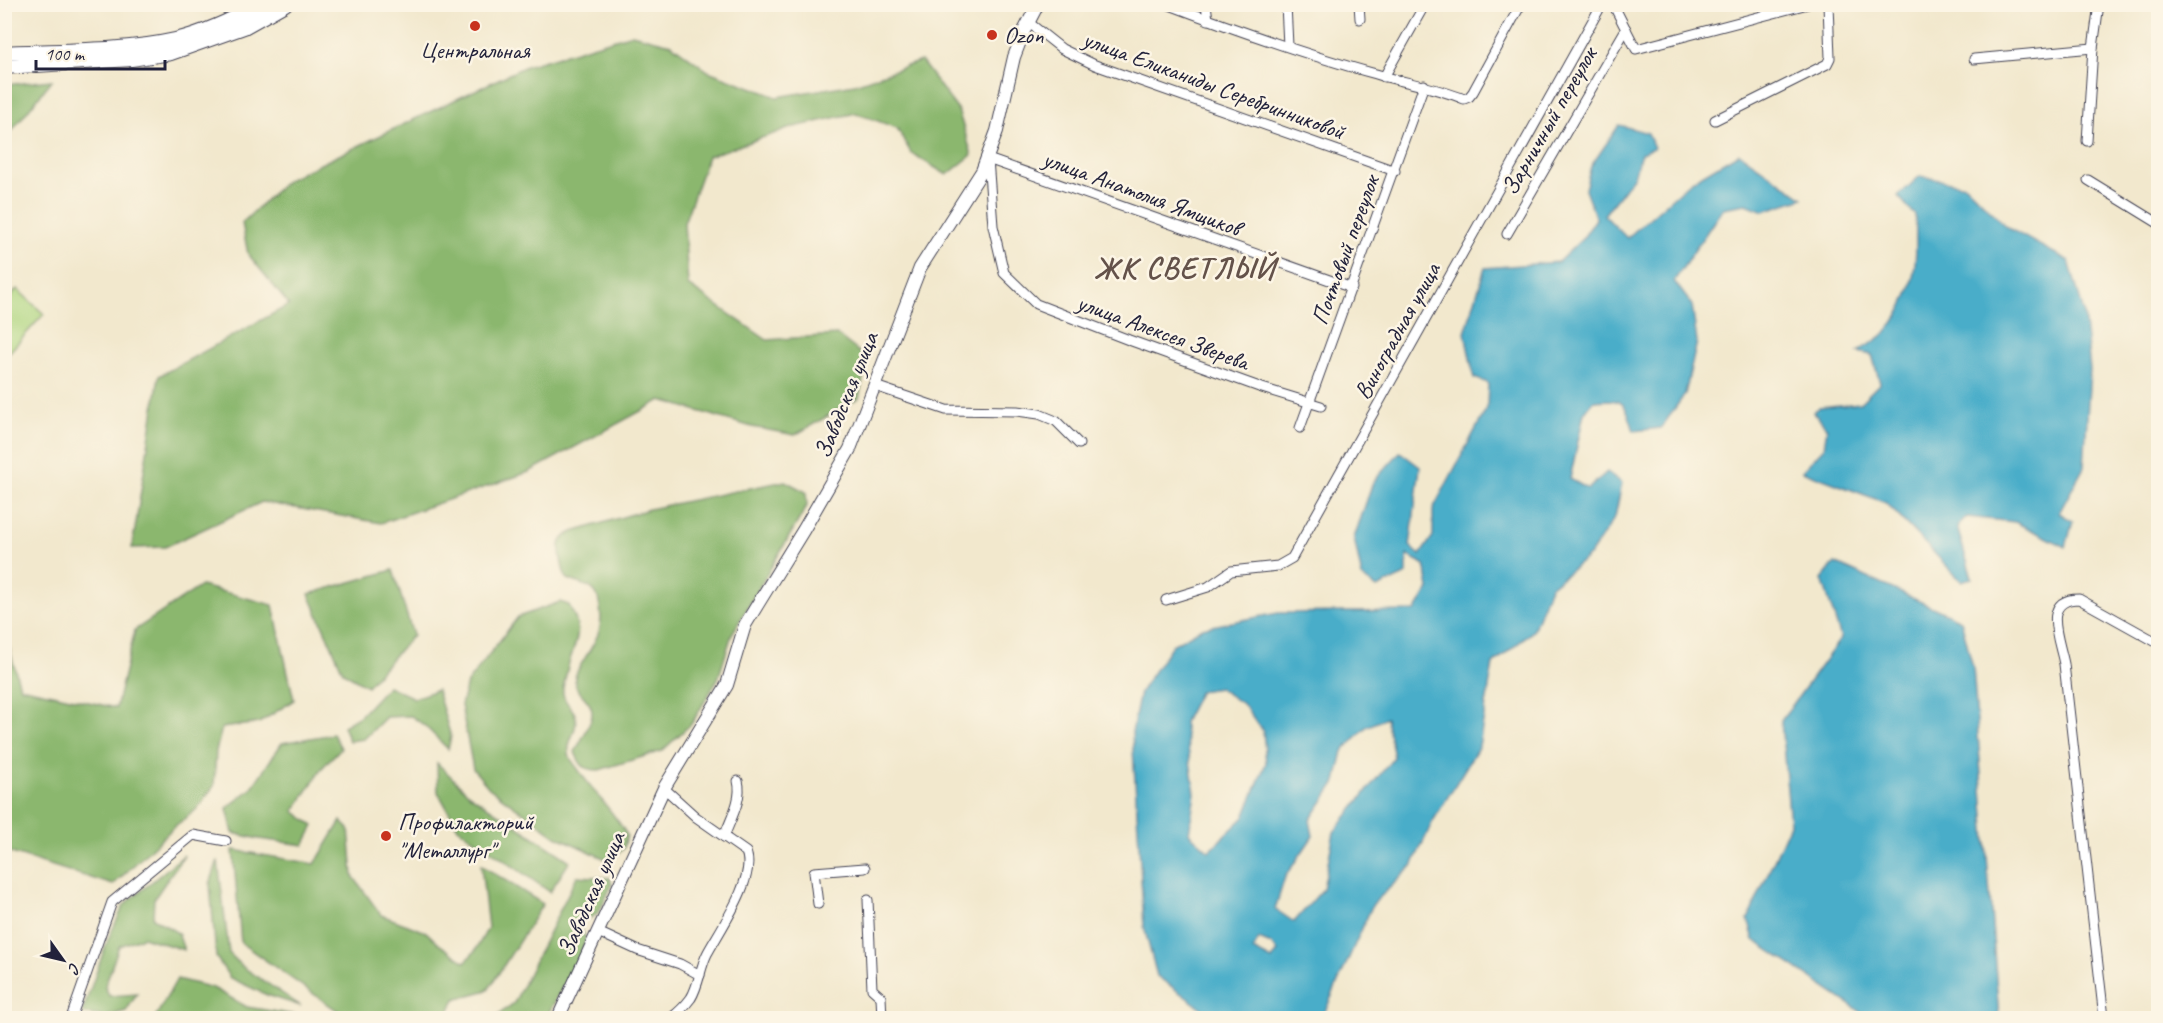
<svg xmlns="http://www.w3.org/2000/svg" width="2163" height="1023" font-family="Caveat,sans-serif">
  <rect width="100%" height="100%" fill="#fcf5e5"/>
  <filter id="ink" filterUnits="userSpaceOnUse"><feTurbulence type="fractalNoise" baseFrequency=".0167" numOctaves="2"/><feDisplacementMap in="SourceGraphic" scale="12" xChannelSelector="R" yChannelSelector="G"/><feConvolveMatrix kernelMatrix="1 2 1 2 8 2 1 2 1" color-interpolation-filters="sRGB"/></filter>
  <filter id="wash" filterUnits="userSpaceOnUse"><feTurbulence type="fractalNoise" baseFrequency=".008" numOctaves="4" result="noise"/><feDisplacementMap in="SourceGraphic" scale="24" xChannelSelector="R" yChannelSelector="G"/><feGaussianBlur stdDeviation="1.35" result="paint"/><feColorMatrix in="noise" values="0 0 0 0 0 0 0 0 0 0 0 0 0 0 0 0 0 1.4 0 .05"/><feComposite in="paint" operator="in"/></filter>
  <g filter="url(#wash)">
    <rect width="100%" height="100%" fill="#f2e8cd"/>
    <polygon fill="#afd680" stroke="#687c5e" stroke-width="1.5" points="17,289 44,314 5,357 5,303"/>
    <g fill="#8bb76e" stroke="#566c54" stroke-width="1.5">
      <polygon points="632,34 671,44 708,71 777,97 855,84 921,61 958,110 972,155 947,175 911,153 897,128 856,113 794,127 708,156 684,223 688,285 767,340 837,335 867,358 859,398 795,435 752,427 661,400 529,472 381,523 262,502 165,547 132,548 159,376 289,305 248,254 242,223 287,180 526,66"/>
      <polygon points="52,80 6,138 5,142 5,85"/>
      <path d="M785,481L806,492L807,506L732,634L718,679L692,723L662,751L599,770C583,770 580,765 575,752C580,741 591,726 592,714C593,698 573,694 575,678C576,671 581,665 585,658C599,636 605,625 598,598C594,584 579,585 568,579C563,576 559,552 560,545C561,538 567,535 573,532L649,509Z"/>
      <polygon points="393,570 413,635 367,686 343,672 309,594"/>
      <polygon points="201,586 273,605 294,700 259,723 222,728 216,751 214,786 197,809 174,827 113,885 5,851 5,633 20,687 116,708 135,630"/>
      <path d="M560,602L569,605C587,637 572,643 566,675C565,680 562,688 563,693C564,705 577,709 576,721C576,734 565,743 570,757C572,762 577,767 580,772C595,794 614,812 627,835L624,848L610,861L556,836L489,788L473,769L461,705L467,683L518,617Z"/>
      <polygon points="388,686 414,698 437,690 451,737 448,749 425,726 411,716 386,717 364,739 349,741 343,726 360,716"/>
      <polygon points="333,734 341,748 322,768 294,811 314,826 304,845 259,839 233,833 227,808 251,789 282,743"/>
      <polygon points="437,763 470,795 570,861 550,892 458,828 438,792"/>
      <polygon points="341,821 349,829 353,876 381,915 426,932 439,944 465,962 475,951 488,928 481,865 543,904 488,990 455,999 446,1018 348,1018 241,943 233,850 315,864"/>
      <polygon points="184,855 154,899 153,918 178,933 184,950 143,937 119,946 105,986 109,996 137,994 126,1011 105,1017 82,1013 108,939 124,905"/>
      <polygon points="218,860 229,953 243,967 301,1006 267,995 230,978 216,957 210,884"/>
      <polygon points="577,876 610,878 612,885 599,912 591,918 581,916 578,923 586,939 582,951 546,1018 494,1018 514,1003"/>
      <polygon points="177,979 213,988 247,1007 314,1018 155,1018"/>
    </g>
    <g fill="#4aadc9" stroke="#366882" stroke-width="1.5" fill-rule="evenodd">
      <path d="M1619,125L1648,133L1654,148L1641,153L1634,176L1604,215L1627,238L1690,182L1739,153L1803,198L1764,211L1746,204L1723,208L1674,281L1692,305L1697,342L1685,394L1661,428L1634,431C1625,402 1625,398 1593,401L1584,413L1570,479L1588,489L1607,472L1622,483L1615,517L1590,555L1550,587L1533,631L1493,664L1479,746L1433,821L1412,866L1373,904L1322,1018H1215L1157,976L1144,927L1132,732L1140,692L1172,645L1202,628L1278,613L1415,611L1429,589L1425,565L1407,555V574L1377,588L1362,577L1354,538L1373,482L1400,452L1420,467L1410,546L1420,555L1433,536V509L1487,408L1488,383L1474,378L1465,333L1485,268L1558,262L1583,238L1596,219L1585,189L1591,166ZM1219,688L1244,705L1263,731L1266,763L1244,817L1209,851L1189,833L1195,793L1184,722L1200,691ZM1386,718L1394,757L1334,832L1323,889L1294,922L1275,909L1285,877L1313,836L1310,820L1336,782L1343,751L1366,727ZM1259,939L1271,944L1278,951L1272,960L1253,950Z"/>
      <path d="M1920,176L1965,185L2008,228L2069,261L2084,313L2090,369L2084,467L2059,513L2073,521L2066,547L2015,522L1967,517L1957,527L1972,578L1961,581L1886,503L1802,471L1824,448L1827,428L1813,412L1819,407L1860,403L1880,383L1872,355L1858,352C1867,345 1881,339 1888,330C1917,292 1918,259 1915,215L1898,196Z"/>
      <polygon points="1835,563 1961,620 1973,667 1999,1018 1878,1018 1861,1012 1754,940 1748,919 1790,824 1781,721 1841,638 1822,579"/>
    </g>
  </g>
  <g filter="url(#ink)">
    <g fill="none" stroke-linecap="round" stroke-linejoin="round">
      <defs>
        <g id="minor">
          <path d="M1167,4C1236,30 1306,55 1376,74C1405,83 1435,87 1464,99L1469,97L1473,92L1521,4"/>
          <polyline points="1206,4 1208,20"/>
          <polyline points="1286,4 1288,46"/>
          <polyline points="1359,4 1360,19"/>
          <polyline points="1613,4 1636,49 1808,4"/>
          <polyline points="1028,22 1062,49 1095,65 1395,171"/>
          <polyline points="1974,59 2093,48"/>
          <polyline points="1384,77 1425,4"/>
          <polyline points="1715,120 1827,64 1830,58 1828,4"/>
          <polyline points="2087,141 2093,48 2099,4"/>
          <polyline points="2088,180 2158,223"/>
          <polyline points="1507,234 1626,29"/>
          <polyline points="875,386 946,410 1017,411 1039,414 1056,421 1079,444"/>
          <polyline points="1321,406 1262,388 1129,340 1036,304 1004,273 993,226 988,159 1352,288"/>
          <polyline points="1300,428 1424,85"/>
          <polyline points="1166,600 1208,587 1231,571 1278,566 1292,558 1602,4"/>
          <path d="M664,788L696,817L746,852C757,878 719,931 707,954C700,968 699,985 691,998C685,1006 679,1012 671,1018"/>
          <path d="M724,837C730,820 743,799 738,781"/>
          <polyline points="868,900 872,989 881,997 882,1018"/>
          <polyline points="818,904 814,872 865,868"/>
          <polyline points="598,932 637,950 680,964 700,975"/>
          <polyline points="71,1018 112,902 193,835 226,841"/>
          <path d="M2104,1018L2064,664C2060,641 2040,599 2079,599L2158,643"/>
        </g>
        <polyline id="tertiary" points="558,1018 664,788 727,685 745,625 804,529 850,449 920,268 982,171 997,131 1014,57 1024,31 1038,4"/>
        <g id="secondary">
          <path d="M4,53C60,50 121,52 175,40C205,33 234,19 261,4"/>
          <polyline points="4,67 131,59 171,53 244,27 285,4"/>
        </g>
      </defs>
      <use href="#minor" stroke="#414051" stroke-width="11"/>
      <use href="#tertiary" stroke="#414051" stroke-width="14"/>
      <use href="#secondary" stroke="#414051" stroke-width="16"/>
      <use href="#minor" stroke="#fff" stroke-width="9"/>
      <use href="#tertiary" stroke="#fff" stroke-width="12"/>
      <use href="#secondary" stroke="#fff" stroke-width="14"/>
    </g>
  </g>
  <g fill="#c8321e" stroke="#fcf5e5" stroke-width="2">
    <circle cx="475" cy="26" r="6"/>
    <circle cx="992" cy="35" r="6"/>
    <circle cx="386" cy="836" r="6"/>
  </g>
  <g text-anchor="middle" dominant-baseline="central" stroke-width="5" stroke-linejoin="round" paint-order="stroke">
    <g font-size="24" fill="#22223b" stroke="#fcf5e5" text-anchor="start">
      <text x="1004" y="35">Ozon</text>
      <text x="475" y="50" text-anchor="middle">Центральная</text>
      <text x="398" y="822">Профилакторий<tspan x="398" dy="28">"Металлург"</tspan></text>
    </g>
    <g font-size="24" fill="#22223b" stroke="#fcf5e5">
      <text transform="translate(1214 85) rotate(20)">улица Еликаниды Серебринниковой</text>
      <text transform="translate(1549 121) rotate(-60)">Зарничный переулок</text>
      <text transform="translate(1142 193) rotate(20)">улица Анатолия Ямщиков</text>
      <text transform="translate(1345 250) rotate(-70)">Почтовый переулок</text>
      <text transform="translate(1397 331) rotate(-61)">Виноградная улица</text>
      <text transform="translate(1163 332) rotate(20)">улица Алексея Зверева</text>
      <text transform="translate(846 395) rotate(-68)">Заводская улица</text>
      <text transform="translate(591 894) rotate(-66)">Заводская улица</text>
    </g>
    <g font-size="30" font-weight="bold" letter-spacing="1.5" fill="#64524a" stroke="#fcf5e5">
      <text x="1185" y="268">ЖК СВЕТЛЫЙ</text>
    </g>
  </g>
  <rect width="2163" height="1023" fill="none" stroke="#fcf5e5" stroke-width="24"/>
  <g transform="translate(63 960) rotate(124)" stroke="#fcf5e5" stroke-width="4.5" paint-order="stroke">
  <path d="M0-4.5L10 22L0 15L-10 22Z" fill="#22223b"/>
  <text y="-9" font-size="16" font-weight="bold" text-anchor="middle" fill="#22223b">С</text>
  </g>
  <path d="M36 60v9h129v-9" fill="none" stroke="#22223b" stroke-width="3"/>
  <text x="45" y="60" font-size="18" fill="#22223b" stroke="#fcf5e5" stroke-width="4.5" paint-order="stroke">100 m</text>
</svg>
